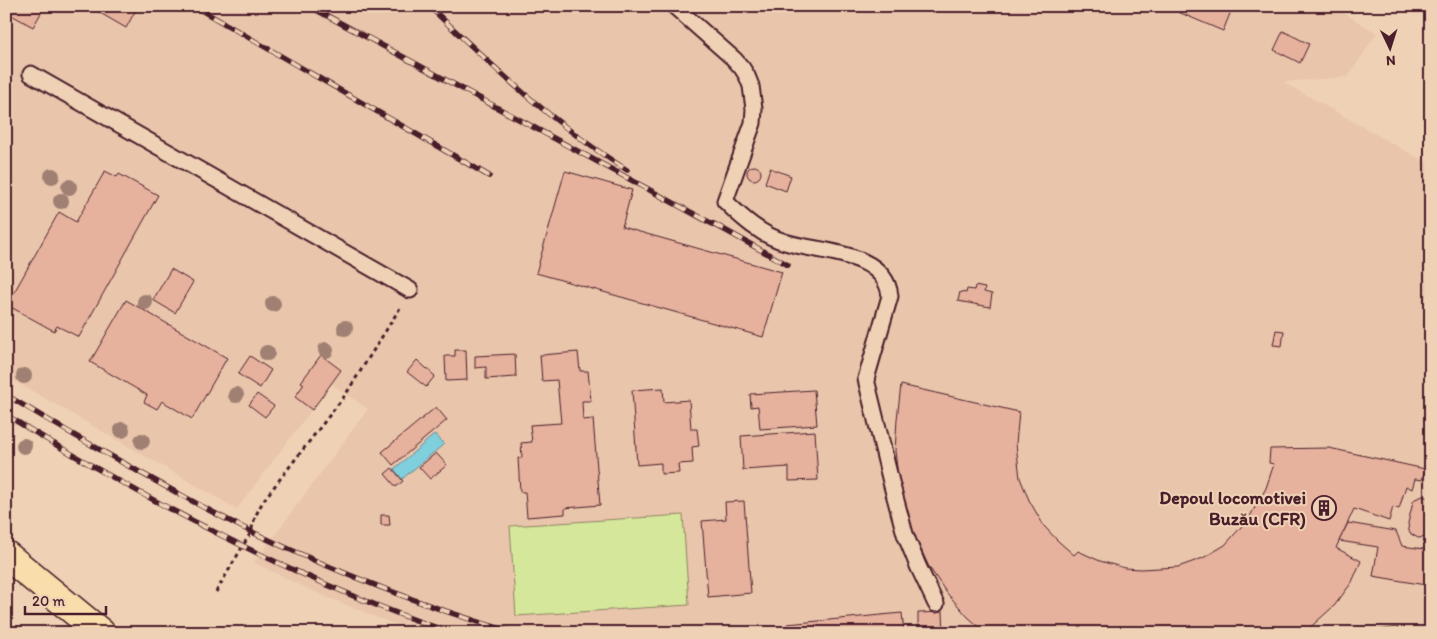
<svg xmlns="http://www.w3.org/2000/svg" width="1437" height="639" font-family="Itim,sans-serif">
  <rect width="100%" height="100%" fill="#efd2b5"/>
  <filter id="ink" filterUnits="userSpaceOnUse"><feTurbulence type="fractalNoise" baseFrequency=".02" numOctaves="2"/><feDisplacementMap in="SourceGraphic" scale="10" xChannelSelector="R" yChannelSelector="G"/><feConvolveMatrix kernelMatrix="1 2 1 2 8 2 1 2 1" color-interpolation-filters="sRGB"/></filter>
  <g filter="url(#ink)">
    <polygon fill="#e9c5ab" points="6,6 1332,6 1377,33 1348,77 1283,82 1431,165 1431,633 415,633 317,593 254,563 368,409 331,384 237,509 6,376"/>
    <polygon fill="#d4e79b" stroke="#8f8363" points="683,515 689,605 516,616 510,526"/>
    <polygon fill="#80cfdd" stroke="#6a8996" points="435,434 444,444 402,479 394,469"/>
    <g fill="#e6b19d" stroke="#4a1f2b">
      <polygon points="6,6 45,6 33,27 6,12"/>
      <polygon points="88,6 138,6 126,28"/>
      <polygon points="1164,6 1233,6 1223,31"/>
      <polygon points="1283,31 1309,44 1300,63 1274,50"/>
      <circle cx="754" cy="173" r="7"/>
      <polygon points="770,168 791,176 786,191 765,183"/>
      <polygon points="105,171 117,177 119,174 158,195 79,337 57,326 54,331 7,305 59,212 76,222"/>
      <polygon points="565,171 632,190 622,227 782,272 763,337 536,273"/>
      <polygon points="171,269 193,282 175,313 153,300"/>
      <polygon points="975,286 985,288 984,292 992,294 990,307 958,301 960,292 966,293 967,289 974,290"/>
      <polygon points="126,300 227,358 192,419 162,401 157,409 144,402 147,395 90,362"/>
      <polygon points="1276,330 1284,331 1282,346 1273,345"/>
      <polygon points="455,350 466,350 467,380 446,381 445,356 455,356"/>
      <polygon points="578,352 580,371 588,371 591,401 582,401 583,420 593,419 600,505 565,508 565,514 527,517 525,492 520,492 518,458 522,458 521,443 532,442 530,425 561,423 557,380 542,381 540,355"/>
      <polygon points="515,354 516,377 486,379 486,367 475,368 475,356"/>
      <polygon points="321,355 341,370 312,410 295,397 304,384 301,382"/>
      <polygon points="250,356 271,370 260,388 238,374"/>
      <polygon points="417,360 435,376 426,387 407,372"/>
      <polygon points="901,385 1019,412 1016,444 1020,478 1029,500 1044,526 1057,540 1074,555 1078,551 1100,561 1125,568 1141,569 1178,567 1203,558 1225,545 1249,518 1266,488 1274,464 1269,463 1270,449 1329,448 1425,469 1422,480 1415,479 1412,489 1406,486 1399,509 1393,507 1389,521 1354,509 1336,548 1361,561 1352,582 1335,605 1304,633 986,633 968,617 946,592 929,567 917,541 908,517 899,485 895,451 897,419"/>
      <polygon points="663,388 664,402 689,400 691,429 697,429 699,446 692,447 693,463 678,464 679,473 661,474 661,463 637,465 632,390"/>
      <polygon points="814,390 817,425 760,429 758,406 751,407 750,394"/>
      <polygon points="257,394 274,406 265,417 249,405"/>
      <polygon points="436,407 447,420 393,465 382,452"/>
      <polygon points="815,431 818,480 789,481 789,467 743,470 741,436"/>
      <polygon points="436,453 447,465 430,479 419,467"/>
      <polygon points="392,468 403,481 396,487 385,474"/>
      <polygon points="1423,496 1431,499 1431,533 1427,537 1418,538 1411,534 1409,531 1408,523 1413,502 1415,499"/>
      <polygon points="744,501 751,593 708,597 702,521 726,519 725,502"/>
      <polygon points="381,515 389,515 390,525 381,525"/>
      <polygon points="1348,523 1396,531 1402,546 1431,550 1431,586 1373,576 1378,547 1339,541"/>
      <polygon points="943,612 944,633 918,633 918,613"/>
      <polygon points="902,613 904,633 788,633 787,624"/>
      <polygon points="1398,627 1398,633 1379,633 1378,630"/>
    </g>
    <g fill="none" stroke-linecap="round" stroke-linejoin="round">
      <defs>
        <g id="service">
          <path d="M674,6L734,59L742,68L747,76L751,86L754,109L753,123L725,201C742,218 761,235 785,242C817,253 885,250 890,296L866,379L892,486L905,534L918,566L936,604"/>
          <polyline points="31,74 410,290"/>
        </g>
        <polyline id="primary" points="6,555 101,633"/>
      </defs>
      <use href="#service" stroke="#4a1f2b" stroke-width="19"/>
      <use href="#primary" stroke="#4a1f2b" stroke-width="31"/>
      <polyline stroke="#4a1f2b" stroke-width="3" stroke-dasharray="4 4" stroke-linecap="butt" points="216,592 251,532 255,517 263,501 346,394 400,308"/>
      <use href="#service" stroke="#efd2b5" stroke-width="15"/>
      <use href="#primary" stroke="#f9ddab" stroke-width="28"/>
      <defs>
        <g id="rail">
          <polyline points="194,6 489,176"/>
          <polyline points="309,6 720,228"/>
          <path d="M429,6C492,66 553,124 627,170"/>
          <polyline points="714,224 788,265"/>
          <path d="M6,395C51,422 96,448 141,473C178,493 214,514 252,532C336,572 424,606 514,633"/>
          <path d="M6,415C148,501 295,580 452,633"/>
        </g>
      </defs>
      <use href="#rail" stroke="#4a1f2b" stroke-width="5.5"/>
      <use href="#rail" stroke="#efd2b5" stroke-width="4" stroke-dasharray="11" stroke-linecap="butt"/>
    </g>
    <g fill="#a08072">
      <circle cx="52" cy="176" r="8"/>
      <circle cx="69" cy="187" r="8"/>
      <circle cx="61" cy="201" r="8"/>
      <circle cx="145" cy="302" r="8"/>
      <circle cx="273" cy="304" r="8"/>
      <circle cx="345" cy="328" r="8"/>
      <circle cx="326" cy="350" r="8"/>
      <circle cx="267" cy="353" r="8"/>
      <circle cx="24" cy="376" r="8"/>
      <circle cx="236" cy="395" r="8"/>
      <circle cx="122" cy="430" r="8"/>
      <circle cx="142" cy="441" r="8"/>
      <circle cx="24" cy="446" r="8"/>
    </g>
  </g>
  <defs>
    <symbol id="building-ring" viewBox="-11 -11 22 22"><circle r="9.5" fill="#efd2b5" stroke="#4a1f2b" stroke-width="1.5"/><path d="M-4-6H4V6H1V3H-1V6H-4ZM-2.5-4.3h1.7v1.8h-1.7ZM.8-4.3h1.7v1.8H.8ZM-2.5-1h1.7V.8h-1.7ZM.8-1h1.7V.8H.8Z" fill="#4a1f2b"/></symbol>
  </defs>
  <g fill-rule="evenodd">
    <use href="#building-ring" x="1310" y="494" width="28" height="28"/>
  </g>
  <g text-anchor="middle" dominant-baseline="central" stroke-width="4" stroke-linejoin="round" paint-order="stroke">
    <g font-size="18" font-weight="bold" fill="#4a1f2b" stroke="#efd2b5" text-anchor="end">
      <text x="1306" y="498">Depoul locomotivei<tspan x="1306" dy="21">Buzău (CFR)</tspan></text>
    </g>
  </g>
  <rect width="1437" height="639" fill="none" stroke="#efd2b5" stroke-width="25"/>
  <rect x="12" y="12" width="1412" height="614" fill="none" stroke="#4a1f2b" stroke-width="2" filter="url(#ink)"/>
  <g transform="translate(1390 48) rotate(176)" stroke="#efd2b5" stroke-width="4" paint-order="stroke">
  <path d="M0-4L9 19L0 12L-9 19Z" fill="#4a1f2b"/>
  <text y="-8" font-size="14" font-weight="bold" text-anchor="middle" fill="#4a1f2b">N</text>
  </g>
  <path d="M25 606v8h81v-8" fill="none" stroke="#4a1f2b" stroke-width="2.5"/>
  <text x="32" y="606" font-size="15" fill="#4a1f2b" stroke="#efd2b5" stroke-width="4" paint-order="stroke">20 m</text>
</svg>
